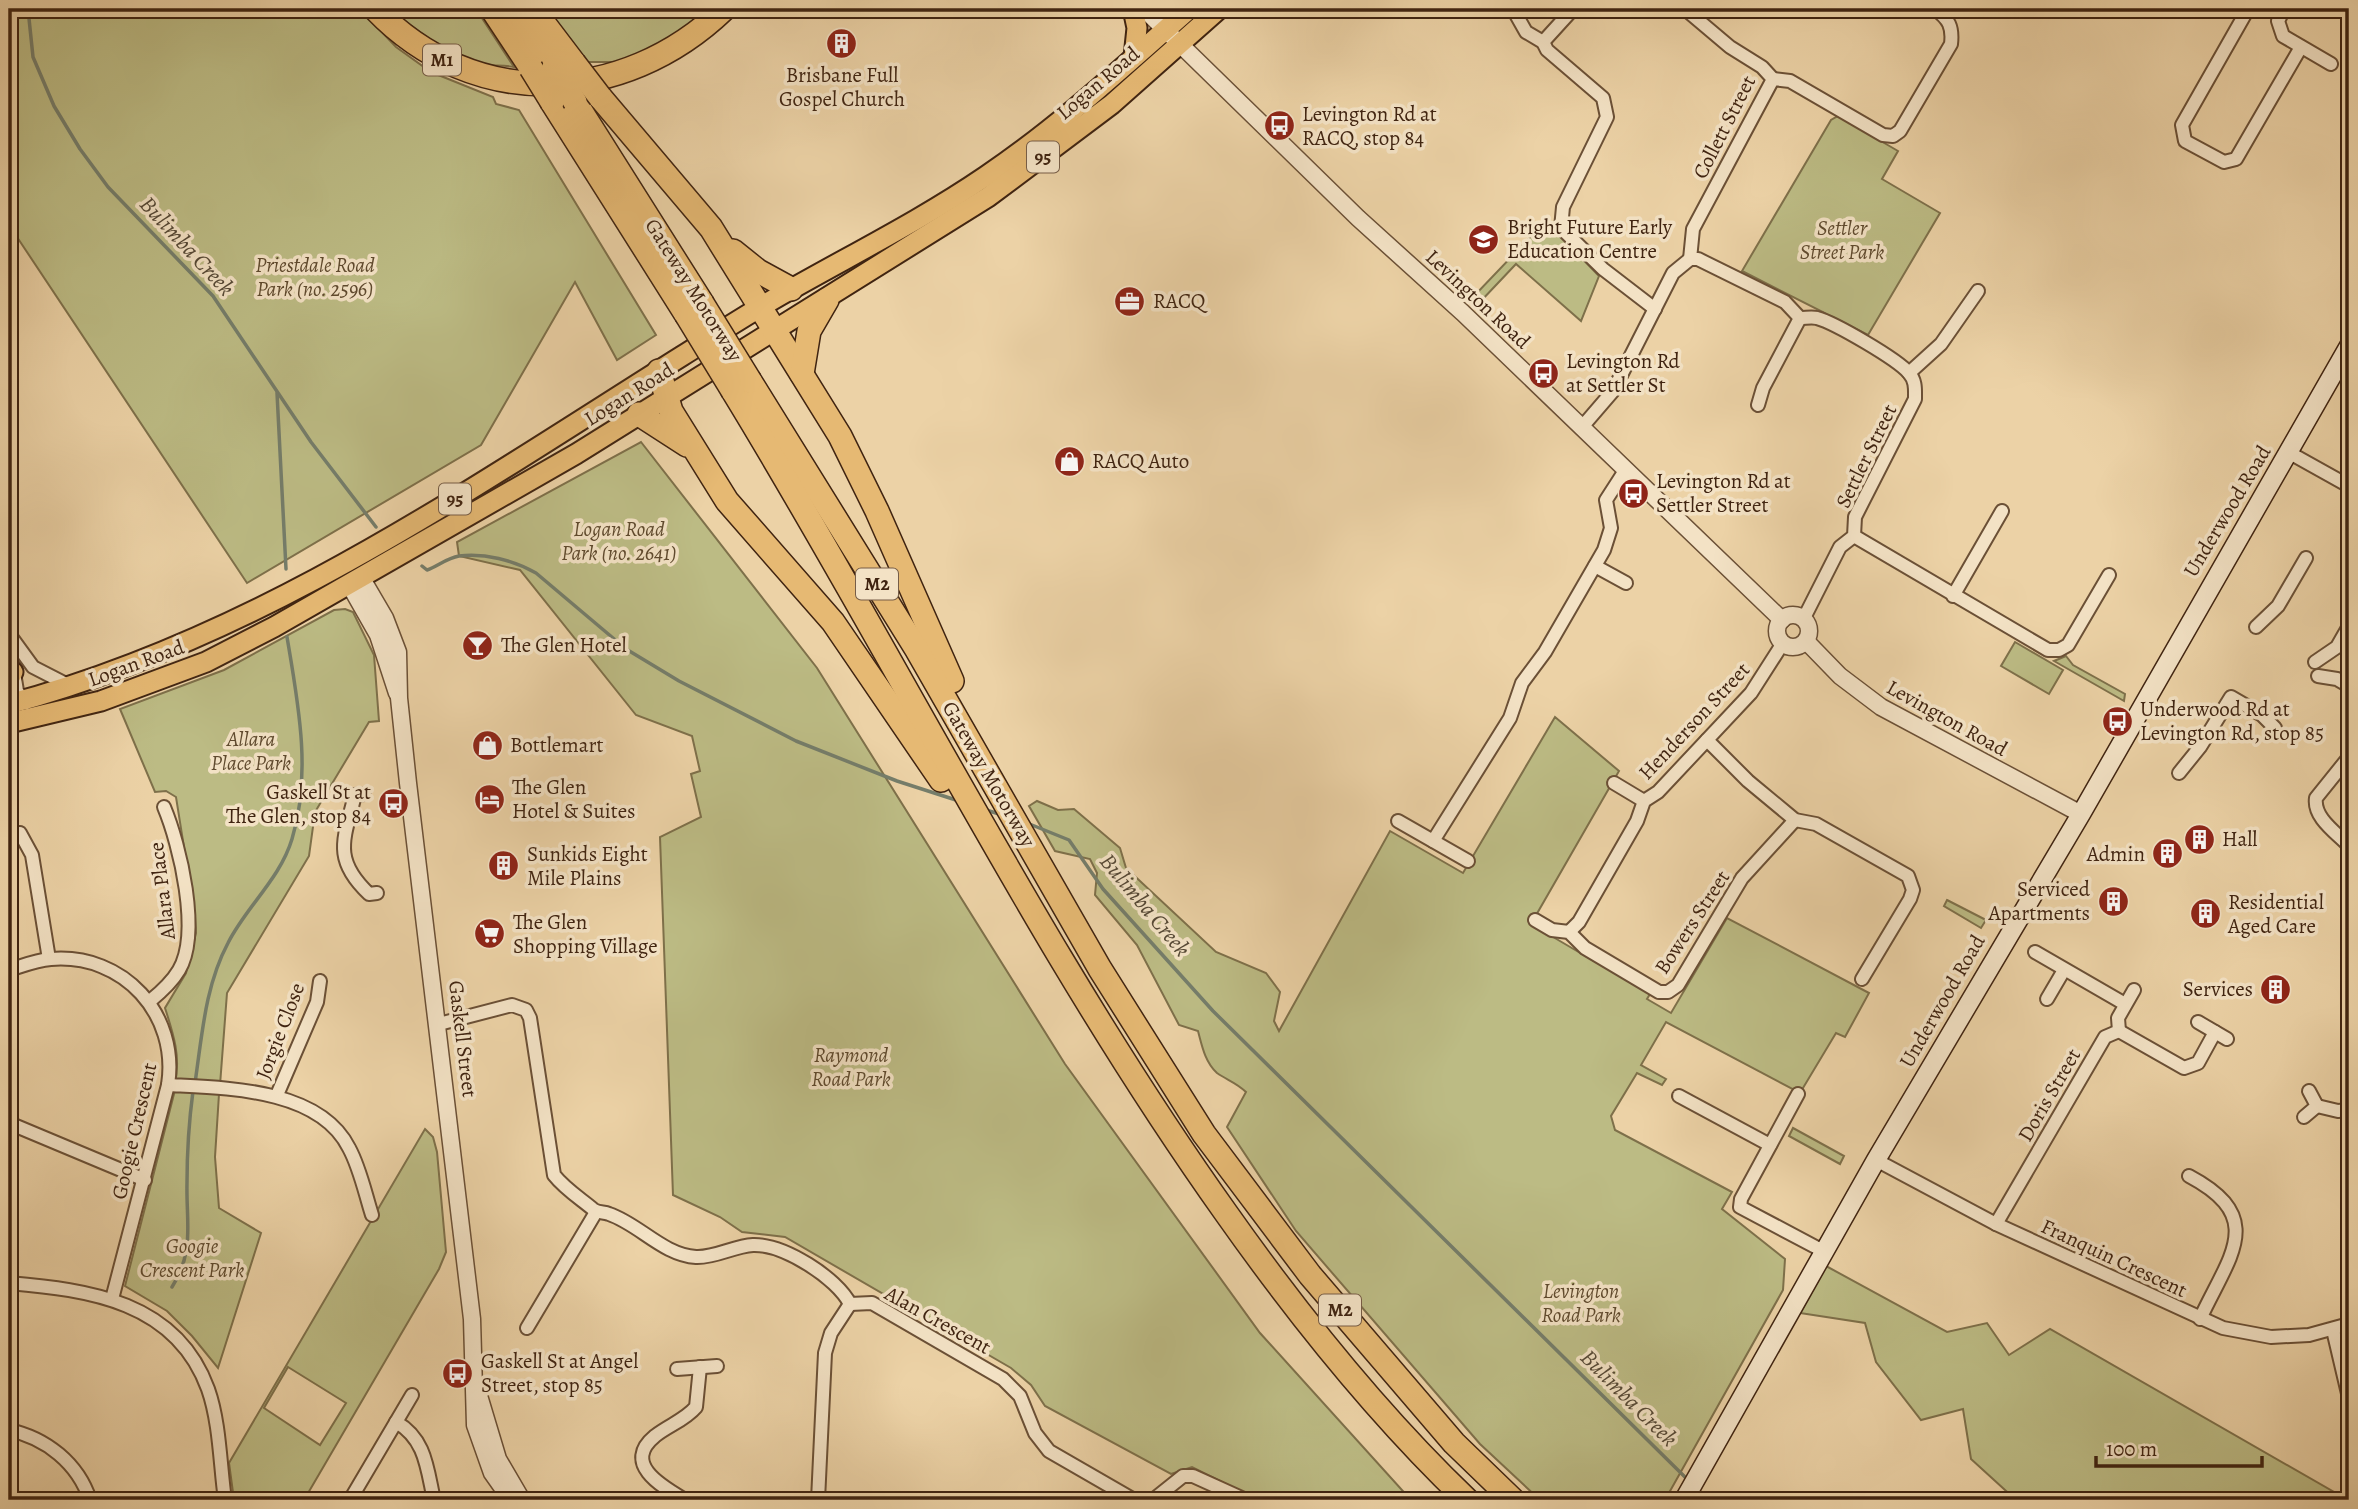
<svg xmlns="http://www.w3.org/2000/svg" width="2358" height="1509" font-family="Alegreya,serif">
  <rect width="100%" height="100%" fill="#ecd2a6"/>
  <filter id="stains"><feTurbulence type="fractalNoise" baseFrequency=".00286" numOctaves="4"/><feColorMatrix values="0 0 0 0 .2 0 0 0 0 .09 0 0 0 0 .02 0 0 0 .5 -.17"/></filter>
  <radialGradient id="worn" r=".72"><stop offset=".6" stop-color="#630" stop-opacity="0"/><stop offset="1" stop-color="#630" stop-opacity=".3"/></radialGradient>
  <g fill="#bcbb84" stroke="#7e704a" stroke-width="2" fill-rule="evenodd">
    <polygon points="9,9 360,9 396,47 431,72 493,97 496,104 519,110 656,335 617,360 575,282 481,445 247,583 9,225"/>
    <path d="M390,9H476L514,67C504,65 495,66 486,65C456,62 412,27 390,9Z"/>
    <polygon points="548,9 711,9 688,27 633,62 585,62"/>
    <polygon points="1838,116 1898,151 1882,179 1940,213 1868,335 1742,271 1831,120"/>
    <polygon points="1544,219 1599,276 1581,321 1516,264 1480,302 1474,296 1539,228"/>
    <polygon points="641,442 817,668 1065,1064 1260,1333 1411,1500 1258,1500 1192,1467 1171,1474 1045,1406 1031,1385 1011,1368 785,1237 742,1232 720,1217 673,1195 660,837 701,817 691,774 700,771 692,736 636,715 520,570 459,556 457,542"/>
    <path d="M345,609L353,612L374,655L379,721L369,722L315,812L309,856L227,993L220,1085L175,1083C181,1056 173,1033 165,1008L186,973L196,933L195,916L176,797L166,791L155,792L120,709L224,670L334,610Z"/>
    <polygon points="2015,642 2063,670 2049,694 2001,666"/>
    <polygon points="2066,656 2073,665 2125,694 2124,701 2054,661"/>
    <path d="M1555,717L1619,771L1531,924L1650,994L1647,999L1671,1013L1727,918L1869,993L1845,1037L1836,1033L1800,1093L1666,1022L1641,1065L1666,1079L1662,1085L1637,1073L1611,1116L1615,1130L1732,1192L1722,1209L1785,1259L1783,1290L1665,1500H1540L1480,1444L1296,1231L1227,1127L1246,1092C1237,1083 1227,1080 1217,1073C1205,1062 1202,1046 1198,1031L1179,1025L1137,945L1095,895L1097,873L1090,859L1055,851L1029,806L1037,801L1058,810L1074,809L1120,848L1126,868L1216,952L1266,973L1280,992L1274,1021L1279,1031L1390,831L1463,873Z"/>
    <polygon points="1947,900 1986,920 1981,928 1944,906"/>
    <polygon points="175,1090 219,1094 215,1157 219,1208 261,1233 218,1368 192,1336 167,1311 125,1286"/>
    <polygon points="1793,1128 1844,1156 1840,1164 1789,1136"/>
    <path d="M425,1129L433,1137L437,1152L446,1252L439,1269L304,1500H234L229,1463ZM288,1367L346,1403L320,1445L264,1408Z"/>
    <polygon points="1826,1266 1947,1332 1987,1323 2009,1355 2050,1329 2348,1500 2016,1500 1971,1459 1963,1409 1921,1420 1876,1362 1865,1323 1800,1313"/>
  </g>
  <g fill="none" stroke-linecap="round" stroke-linejoin="round">
    <g stroke="#757d6a" stroke-width="3.5">
      <polyline points="28,9 33,57 54,106 80,149 108,187 213,296 311,442 376,527"/>
      <polyline points="277,393 286,569"/>
      <path d="M422,566L427,570C438,566 447,558 459,556C485,553 513,560 536,573L626,649L679,681L796,741L897,781L959,801"/>
      <polyline points="983,809 999,814"/>
      <polyline points="1027,823 1069,840 1103,889 1213,1011 1688,1480"/>
      <path d="M195,1083C202,1036 205,986 228,943C246,907 280,879 292,839C312,774 298,702 287,637"/>
      <path d="M172,1287C195,1251 186,1223 187,1183C187,1153 189,1121 193,1091"/>
      <polyline points="1696,1488 1708,1500"/>
    </g>
    <defs>
      <g id="minor">
        <polyline points="1513,9 1526,32 1543,42 1547,50 1603,98 1607,117 1563,207 1561,228 1603,269 1655,309"/>
        <polyline points="1685,9 1730,47 1762,67 1773,79 1693,229 1690,259"/>
        <polyline points="2248,9 2182,125 2185,141 2224,162 2236,159 2301,47"/>
        <polyline points="2284,9 2278,21 2283,36 2331,64"/>
        <polyline points="1543,42 1573,9"/>
        <path d="M1773,79L1790,81L1883,135L1893,136L1900,131L1951,44C1953,27 1949,19 1935,9"/>
        <polyline points="1909,373 1941,344 1978,291"/>
        <polyline points="1758,405 1763,388 1800,318"/>
        <path d="M1582,427L1613,391L1673,273L1690,259H1698L1785,302L1800,318C1806,318 1812,317 1817,318C1835,323 1897,359 1909,373C1916,381 1915,389 1915,399L1855,517L1854,536L1840,547L1804,618"/>
        <polyline points="2288,452 2349,486"/>
        <polyline points="1854,536 2048,650 2059,650 2068,645 2109,575"/>
        <polyline points="1595,566 1626,583"/>
        <polyline points="1953,596 2002,511"/>
        <polyline points="2256,627 2278,606 2306,558"/>
        <polyline points="9,634 33,667 70,686"/>
        <polyline points="9,642 17,691 26,703"/>
        <polyline points="2315,662 2337,647 2349,626"/>
        <polyline points="2318,676 2337,679 2349,686"/>
        <polyline points="1707,740 1748,781 1795,820 1816,824 1908,876 1913,890 1910,899 1862,979"/>
        <path d="M2349,757L2316,798C2313,818 2337,833 2349,846"/>
        <polyline points="2179,773 2200,747 2231,697 2262,715 2275,728"/>
        <polyline points="1614,783 1644,801"/>
        <path d="M364,794L355,795C344,839 332,859 369,894L377,893"/>
        <polyline points="1398,821 1468,861"/>
        <polyline points="20,833 32,855 49,959"/>
        <polyline points="1433,841 1510,718 1522,683 1545,652 1604,550 1611,528 1606,500 1626,469"/>
        <polyline points="1535,920 1552,930 1569,932 1585,948 1659,992 1668,992 1678,985 1742,878 1795,820"/>
        <polyline points="1569,932 1579,922 1637,821 1644,801 1658,792 1751,693 1783,643"/>
        <polyline points="2035,952 2125,1004"/>
        <path d="M9,970C22,966 36,960 51,959C124,953 179,1015 168,1085L112,1299"/>
        <polyline points="2047,999 2064,970"/>
        <path d="M150,1001C161,992 172,982 179,970C201,933 180,845 164,807"/>
        <polyline points="2198,1022 2227,1039"/>
        <path d="M439,1024L512,1005L526,1010L530,1018L554,1175C565,1189 581,1199 594,1210C599,1213 604,1212 609,1214C639,1224 663,1255 696,1257C715,1258 734,1246 753,1245C784,1244 837,1278 850,1304L872,1303L1003,1379L1020,1396L1035,1433L1049,1451L1134,1500"/>
        <polyline points="2119,1031 2184,1068 2198,1063 2215,1032"/>
        <path d="M168,1085C225,1088 319,1088 349,1148C360,1168 365,1193 372,1215"/>
        <polyline points="1798,1094 1741,1199 1740,1207 1825,1252"/>
        <polyline points="277,1095 317,1002 320,981"/>
        <polyline points="1679,1096 1770,1145"/>
        <polyline points="2317,1106 2338,1111 2349,1110"/>
        <polyline points="2304,1117 2317,1106 2309,1091"/>
        <polyline points="16,1126 145,1180"/>
        <polyline points="1876,1160 1996,1224 2223,1328 2271,1337 2309,1335 2349,1324"/>
        <path d="M2189,1176C2268,1218 2229,1256 2200,1319"/>
        <polyline points="1996,1224 2105,1037 2119,1031 2118,1018 2134,990"/>
        <path d="M9,1283C89,1290 176,1301 208,1389C220,1423 220,1465 225,1500"/>
        <polyline points="527,1328 596,1212"/>
        <polyline points="2333,1330 2349,1398"/>
        <polyline points="677,1369 717,1366"/>
        <path d="M396,1422C426,1439 427,1469 434,1500"/>
        <path d="M9,1430C46,1438 78,1463 90,1500"/>
        <polyline points="350,1500 412,1395"/>
        <path d="M685,1500C663,1487 621,1464 655,1436C669,1425 685,1420 696,1407L700,1367"/>
        <polyline points="818,1500 825,1353 831,1333 850,1304"/>
        <polyline points="1153,1500 1183,1476 1193,1476 1246,1500"/>
      </g>
      <g id="tertiary">
        <polyline points="1144,9 1358,218 1463,313 1782,620"/>
        <polyline points="361,577 385,618 398,652 399,698 408,783 472,1319 475,1425 492,1473 511,1500"/>
        <polyline points="349,584 378,635 397,693"/>
        <circle cx="1793" cy="631" r="16"/>
        <polyline points="1806,641 1840,676 1881,707 2081,814"/>
        <polyline points="477,1389 498,1459 522,1500"/>
      </g>
      <polyline id="secondary" points="1684,1500 1876,1160 2081,814 2349,346"/>
      <g id="primary">
        <polyline points="1133,9 1137,28 1134,57"/>
        <polyline points="9,679 13,672"/>
        <path d="M9,704C257,638 467,491 682,356C717,334 752,311 788,291C855,253 923,219 986,176C1059,127 1123,67 1189,9"/>
        <polyline points="9,723 101,701 206,662 274,627 576,454 988,197 1112,104 1219,9"/>
      </g>
      <g id="motorway">
        <path d="M375,9C474,112 623,106 724,9"/>
        <polyline points="492,9 531,68"/>
        <polyline points="516,9 554,67"/>
        <polyline points="533,9 574,63"/>
        <polyline points="600,97 711,228 840,436 877,511 952,681"/>
        <polyline points="552,102 686,314"/>
        <polyline points="575,102 702,303"/>
        <polyline points="733,251 758,271 791,289"/>
        <polyline points="659,371 671,411 727,501 833,622 941,780"/>
        <polyline points="802,374 809,331 827,300"/>
        <polyline points="750,381 917,650 1100,969 1204,1134 1310,1275 1454,1443 1513,1500"/>
        <path d="M733,391C900,664 1040,952 1226,1213C1298,1315 1377,1414 1467,1500"/>
        <polyline points="639,414 687,445"/>
      </g>
    </defs>
    <use href="#minor" stroke="#6b5036" stroke-width="16"/>
    <use href="#tertiary" stroke="#6b5036" stroke-width="19"/>
    <use href="#secondary" stroke="#402411" stroke-width="21"/>
    <use href="#primary" stroke="#402411" stroke-width="23"/>
    <use href="#motorway" stroke="#402411" stroke-width="26"/>
    <use href="#minor" stroke="#f3e2c5" stroke-width="12"/>
    <use href="#tertiary" stroke="#f3e2c5" stroke-width="16"/>
    <use href="#secondary" stroke="#f3e2c5" stroke-width="18"/>
    <use href="#primary" stroke="#e6b973" stroke-width="19"/>
    <use href="#motorway" stroke="#e6b973" stroke-width="23"/>
    <defs>
      <g id="motorway-bridge">
        <polyline points="574,63 600,97"/>
        <polyline points="554,67 575,102"/>
        <polyline points="531,68 552,102"/>
        <polyline points="702,303 750,381"/>
        <polyline points="686,314 733,391"/>
      </g>
    </defs>
    <use href="#motorway-bridge" stroke="#402411" stroke-width="26" stroke-linecap="butt"/>
    <use href="#motorway-bridge" stroke="#e6b973" stroke-width="23"/>
  </g>
  <defs>
    <symbol id="building-disc" viewBox="-11 -11 22 22"><circle r="9.5" fill="#8f2418" stroke="#f3e2c5"/><path d="M-4-6H4V6H1V3H-1V6H-4ZM-2.5-4.3h1.7v1.8h-1.7ZM.8-4.3h1.7v1.8H.8ZM-2.5-1h1.7V.8h-1.7ZM.8-1h1.7V.8H.8Z" fill="#fff"/></symbol>
    <symbol id="bus-disc" viewBox="-11 -11 22 22"><circle r="9.5" fill="#8f2418" stroke="#f3e2c5"/><path d="M-5-6H5V4H4V6H2V4H-2V6H-4V4H-5ZM-3.5-4V0h7V-4ZM-3.5 1.2v1.5H-2V1.2ZM2 1.2v1.5H3.5V1.2Z" fill="#fff"/></symbol>
    <symbol id="school-disc" viewBox="-11 -11 22 22"><circle r="9.5" fill="#8f2418" stroke="#f3e2c5"/><path d="M0-5L7-2L0 1L-7-2ZM-4 1L0 2.5L4 1V4Q0 6-4 4Z" fill="#fff"/></symbol>
    <symbol id="office-disc" viewBox="-11 -11 22 22"><circle r="9.5" fill="#8f2418" stroke="#f3e2c5"/><path d="M-6-3h4V-5.5h4V-3h4V5H-6ZM-1-4.5V-3h2v-1.5ZM-6 0V1H6V0Z" fill="#fff"/></symbol>
    <symbol id="shop-disc" viewBox="-11 -11 22 22"><circle r="9.5" fill="#8f2418" stroke="#f3e2c5"/><path d="M-5-2.5h2.3a2.7 3.5 0 0 1 5.4 0H5L5.5 6h-11ZM-1.5-2.5h3a1.5 2.3 0 0 0-3 0Z" fill="#fff"/></symbol>
    <symbol id="bar-disc" viewBox="-11 -11 22 22"><circle r="9.5" fill="#8f2418" stroke="#f3e2c5"/><path d="M-6-5H6L.8 .8V4.5H3.5V6h-7V4.5H-.8V.8Z" fill="#fff"/></symbol>
    <symbol id="hotel-disc" viewBox="-11 -11 22 22"><circle r="9.5" fill="#8f2418" stroke="#f3e2c5"/><path d="M-6-4.5h1.5V1H6V5H4.5V3h-9V5H-6ZM-4 0a1.8 1.8 0 1 1 3.6 0ZM.5 0V-2.5h3Q6-2.5 6 0Z" fill="#fff"/></symbol>
    <symbol id="supermarket-disc" viewBox="-11 -11 22 22"><circle r="9.5" fill="#8f2418" stroke="#f3e2c5"/><path d="M-6-5.5h2.5l.6 2H6L4.5 2H-2.5L-4.4-4H-6ZM-1.5 3.2a1.3 1.3 0 1 0 .1 0ZM3 3.2a1.3 1.3 0 1 0 .1 0Z" fill="#fff"/></symbol>
  </defs>
  <g fill-rule="evenodd">
    <use href="#building-disc" x="824" y="26" width="35" height="35"/>
    <use href="#bus-disc" x="1262" y="108" width="35" height="35"/>
    <use href="#school-disc" x="1466" y="222" width="35" height="35"/>
    <use href="#office-disc" x="1112" y="284" width="35" height="35"/>
    <use href="#bus-disc" x="1526" y="356" width="35" height="35"/>
    <use href="#shop-disc" x="1052" y="444" width="35" height="35"/>
    <use href="#bus-disc" x="1616" y="476" width="35" height="35"/>
    <use href="#bar-disc" x="460" y="628" width="35" height="35"/>
    <use href="#bus-disc" x="2100" y="704" width="35" height="35"/>
    <use href="#shop-disc" x="470" y="728" width="35" height="35"/>
    <use href="#hotel-disc" x="472" y="782" width="35" height="35"/>
    <use href="#bus-disc" x="376" y="786" width="35" height="35"/>
    <use href="#building-disc" x="2182" y="822" width="35" height="35"/>
    <use href="#building-disc" x="2150" y="836" width="35" height="35"/>
    <use href="#building-disc" x="486" y="848" width="35" height="35"/>
    <use href="#building-disc" x="2096" y="884" width="35" height="35"/>
    <use href="#building-disc" x="2188" y="896" width="35" height="35"/>
    <use href="#supermarket-disc" x="472" y="916" width="35" height="35"/>
    <use href="#building-disc" x="2258" y="972" width="35" height="35"/>
    <use href="#bus-disc" x="440" y="1356" width="35" height="35"/>
  </g>
  <g text-anchor="middle" dominant-baseline="central" stroke-width="7" stroke-linejoin="round" paint-order="stroke">
    <g fill="#f3e2c5" stroke="#765d47" stroke-width="2">
      <rect x="423" y="44.5" width="38" height="31" rx="5"/>
      <rect x="1027" y="141.5" width="32" height="31" rx="5"/>
      <rect x="439" y="483.5" width="32" height="31" rx="5"/>
      <rect x="856" y="568.5" width="42" height="31" rx="5"/>
      <rect x="1319" y="1294.5" width="42" height="31" rx="5"/>
    </g>
    <g font-size="19" font-weight="bold" fill="#402411">
      <text x="442" y="60">M1</text>
      <text x="1043" y="157">95</text>
      <text x="455" y="499">95</text>
      <text x="877" y="584">M2</text>
      <text x="1340" y="1310">M2</text>
    </g>
    <g font-size="21" fill="#402411" stroke="#f3e2c5" text-anchor="start">
      <text x="842" y="75" text-anchor="middle">Brisbane Full<tspan x="842" dy="24">Gospel Church</tspan></text>
      <text x="1302" y="114">Levington Rd at<tspan x="1302" dy="24">RACQ, stop 84</tspan></text>
      <text x="1507" y="227">Bright Future Early<tspan x="1507" dy="24">Education Centre</tspan></text>
      <text x="1153" y="301">RACQ</text>
      <text x="1566" y="361">Levington Rd<tspan x="1566" dy="24">at Settler St</tspan></text>
      <text x="1092" y="461">RACQ Auto</text>
      <text x="1656" y="481">Levington Rd at<tspan x="1656" dy="24">Settler Street</tspan></text>
      <text x="501" y="645">The Glen Hotel</text>
      <text x="2140" y="709">Underwood Rd at<tspan x="2140" dy="24">Levington Rd, stop 85</tspan></text>
      <text x="510" y="745">Bottlemart</text>
      <text x="512" y="787">The Glen<tspan x="512" dy="24">Hotel &amp; Suites</tspan></text>
      <text x="371" y="792" text-anchor="end">Gaskell St at<tspan x="371" dy="24">The Glen, stop 84</tspan></text>
      <text x="2222" y="839">Hall</text>
      <text x="527" y="854">Sunkids Eight<tspan x="527" dy="24">Mile Plains</tspan></text>
      <text x="2145" y="854" text-anchor="end">Admin</text>
      <text x="2090" y="889" text-anchor="end">Serviced<tspan x="2090" dy="24">Apartments</tspan></text>
      <text x="2228" y="902">Residential<tspan x="2228" dy="24">Aged Care</tspan></text>
      <text x="513" y="922">The Glen<tspan x="513" dy="24">Shopping Village</tspan></text>
      <text x="2253" y="989" text-anchor="end">Services</text>
      <text x="481" y="1361">Gaskell St at Angel<tspan x="481" dy="24">Street, stop 85</tspan></text>
    </g>
    <g font-size="21" fill="#402411" stroke="#f3e2c5">
      <text transform="translate(1098 83) rotate(-40)">Logan Road</text>
      <text transform="translate(1724 127) rotate(-63)">Collett Street</text>
      <text transform="translate(694 290) rotate(58)">Gateway Motorway</text>
      <text transform="translate(1478 299) rotate(43)">Levington Road</text>
      <text transform="translate(629 394) rotate(-32)">Logan Road</text>
      <text transform="translate(1866 456) rotate(-64)">Settler Street</text>
      <text transform="translate(2227 511) rotate(-59)">Underwood Road</text>
      <text transform="translate(136 663) rotate(-20)">Logan Road</text>
      <text transform="translate(1947 718) rotate(29)">Levington Road</text>
      <text transform="translate(1694 721) rotate(-47)">Henderson Street</text>
      <text transform="translate(989 774) rotate(60)">Gateway Motorway</text>
      <text transform="translate(162 891) rotate(-97)">Allara Place</text>
      <text transform="translate(1692 922) rotate(-57)">Bowers Street</text>
      <text transform="translate(1942 1001) rotate(-60)">Underwood Road</text>
      <text transform="translate(280 1031) rotate(-69)">Jorgie Close</text>
      <text transform="translate(463 1039) rotate(83)">Gaskell Street</text>
      <text transform="translate(2049 1095) rotate(-60)">Doris Street</text>
      <text transform="translate(134 1131) rotate(-77)">Googie Crescent</text>
      <text transform="translate(2114 1258) rotate(25)">Franquin Crescent</text>
      <text transform="translate(938 1320) rotate(29)">Alan Crescent</text>
    </g>
    <g font-size="21" font-style="italic" fill="#5f4a2e" stroke="#f3e2c5">
      <text x="1842" y="228">Settler<tspan x="1842" dy="24">Street Park</tspan></text>
      <text x="315" y="265">Priestdale Road<tspan x="315" dy="24">Park (no. 2596)</tspan></text>
      <text x="619" y="529">Logan Road<tspan x="619" dy="24">Park (no. 2641)</tspan></text>
      <text x="251" y="739">Allara<tspan x="251" dy="24">Place Park</tspan></text>
      <text x="851" y="1055">Raymond<tspan x="851" dy="24">Road Park</tspan></text>
      <text x="192" y="1246">Googie<tspan x="192" dy="24">Crescent Park</tspan></text>
      <text x="1581" y="1291">Levington<tspan x="1581" dy="24">Road Park</tspan></text>
    </g>
    <g font-size="23" font-style="italic" fill="#564936" stroke="#f3e2c5">
      <text transform="translate(187 246) rotate(47)">Bulimba Creek</text>
      <text transform="translate(1145 905) rotate(50)">Bulimba Creek</text>
      <text transform="translate(1629 1398) rotate(45)">Bulimba Creek</text>
    </g>
  </g>
  <rect width="2358" height="1509" fill="none" stroke="#ecd2a6" stroke-width="35"/>
  <rect x="10" y="10" width="2337" height="1488" fill="none" stroke="#402411" stroke-width="3.5"/>
  <rect x="18" y="18" width="2323" height="1474" fill="none" stroke="#402411" stroke-width="2"/>
  <path d="M2096 1456v10h166v-10" fill="none" stroke="#402411" stroke-width="3.5"/>
  <text x="2106" y="1456" font-size="21" fill="#402411" stroke="#f3e2c5" stroke-width="5" paint-order="stroke">100 m</text>
  <rect width="100%" height="100%" filter="url(#stains)"/>
  <rect width="100%" height="100%" fill="url(#worn)"/>
</svg>
